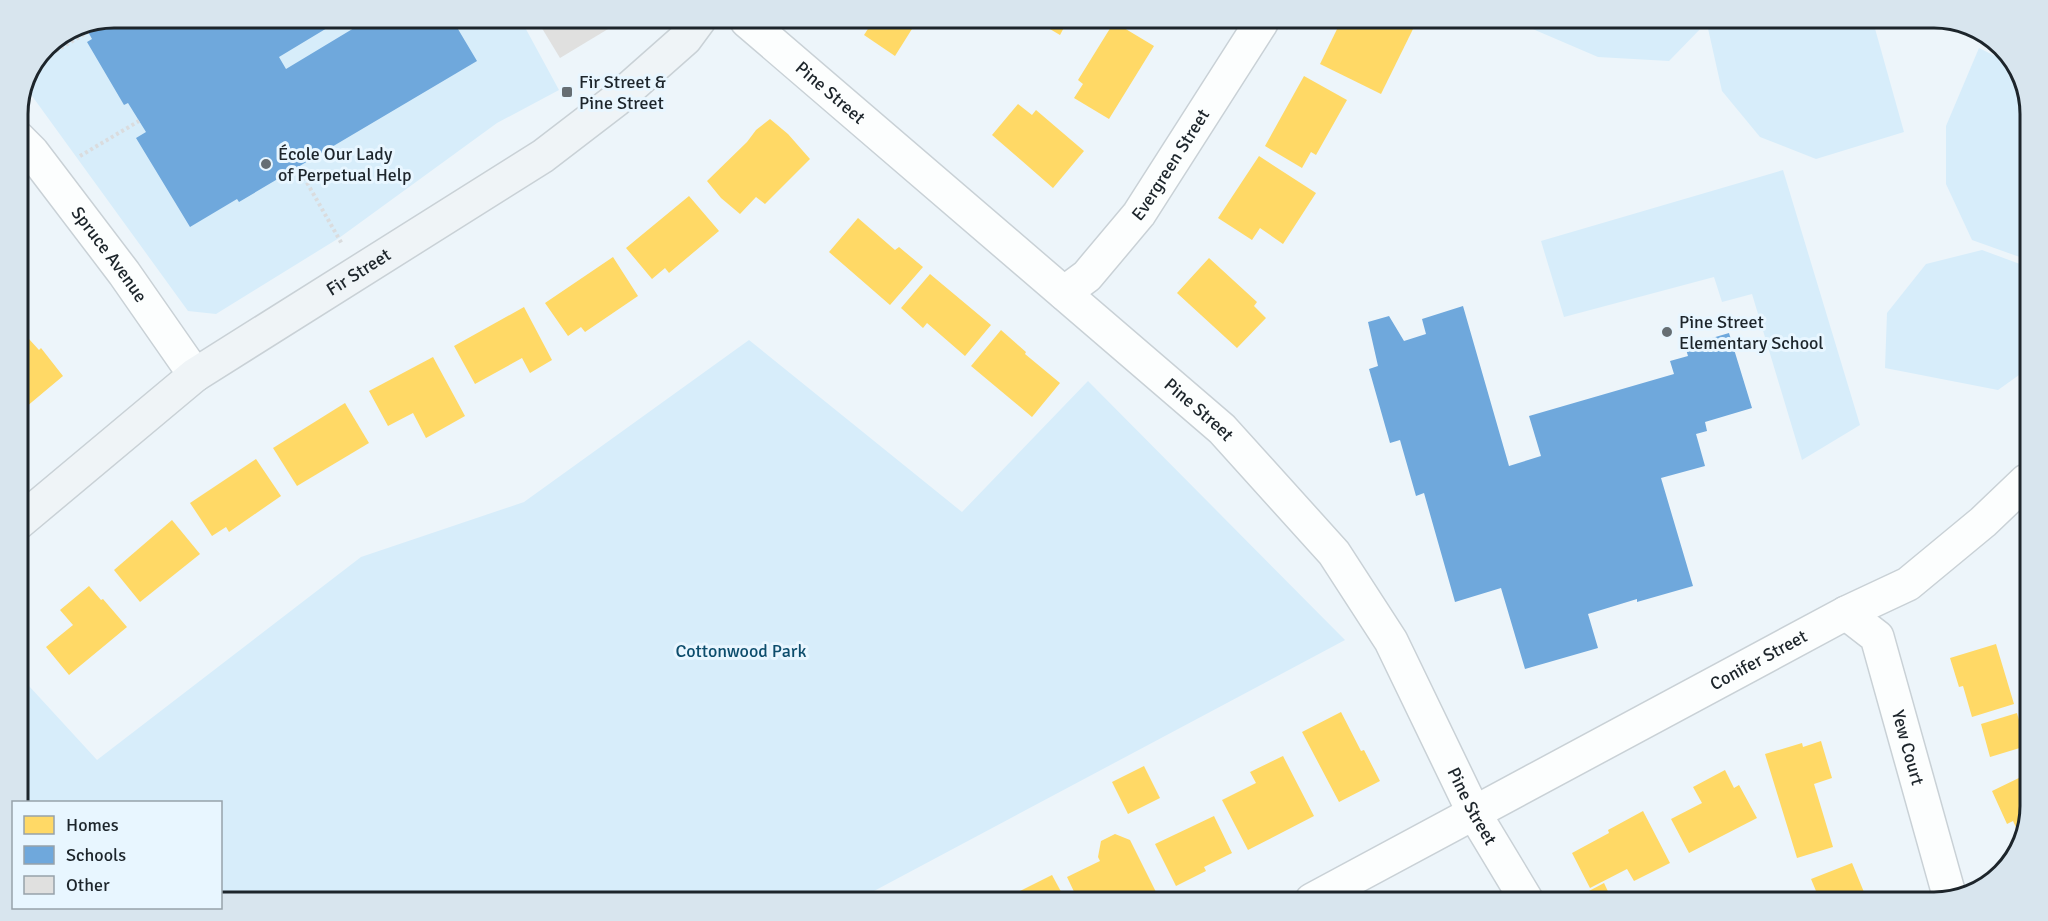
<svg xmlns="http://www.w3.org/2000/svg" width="2048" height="921" font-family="Signika,sans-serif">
  <rect width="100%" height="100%" fill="#edf5fa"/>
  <g fill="#d7edfa">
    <polygon points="115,18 521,20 559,90 497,123 339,238 216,314 188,311 27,89 47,46"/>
    <polygon points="1529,24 1705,24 1669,61 1598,57 1528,27"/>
    <polygon points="1707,24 1874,25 1904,132 1816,159 1760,137 1722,91"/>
    <polygon points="1979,48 2015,66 2030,109 2028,260 1972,240 1946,184 1946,126"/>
    <polygon points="1783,170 1860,425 1802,460 1752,294 1722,302 1714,277 1564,317 1541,241"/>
    <polygon points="1982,250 2028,267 2019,375 1998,390 1885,368 1887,313 1926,264"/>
    <polygon points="749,340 962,512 1088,381 1345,640 859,899 221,896 220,802 18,802 18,674 97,760 361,557 524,502"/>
  </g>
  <g fill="#ffd966">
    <polygon points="873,21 917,21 895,56 864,35"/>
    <polygon points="1038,22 1067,22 1060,35"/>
    <polygon points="1114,22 1154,46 1109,119 1074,98 1083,84 1078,80"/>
    <polygon points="1340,23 1405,23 1414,27 1381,94 1320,64"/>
    <polygon points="1304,76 1347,100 1316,155 1311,152 1302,168 1265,146"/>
    <polygon points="1018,104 1032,115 1036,110 1084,151 1053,188 992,135"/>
    <polygon points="770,119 788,134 810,159 765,204 756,197 740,214 721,198 707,181 747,142 756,130"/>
    <polygon points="1259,156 1316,193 1283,244 1260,228 1252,240 1218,218"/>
    <polygon points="689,196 719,231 669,273 665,268 652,279 626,248"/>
    <polygon points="858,218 895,250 899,247 923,267 890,305 829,252"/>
    <polygon points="613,257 638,296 585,332 581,327 568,336 545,303"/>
    <polygon points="1209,258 1257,302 1254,306 1266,318 1237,348 1177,293"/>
    <polygon points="930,274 991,325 965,356 927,323 923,328 901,308"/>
    <polygon points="524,307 552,360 530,373 522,358 475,384 454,346"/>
    <polygon points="18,327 39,350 41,348 63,376 26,407 18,397"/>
    <polygon points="1001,330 1026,352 1025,354 1060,383 1032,417 971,366"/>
    <polygon points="433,357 465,416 426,438 413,413 388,426 369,391"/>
    <polygon points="345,403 369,443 297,486 273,448"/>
    <polygon points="256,459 281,496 229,532 226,527 212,536 190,503"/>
    <polygon points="172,520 200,554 140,602 114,570"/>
    <polygon points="89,586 101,600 103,599 127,627 69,675 46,647 73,625 60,610"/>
    <polygon points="1996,644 2014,704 1972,717 1963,686 1959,687 1950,658"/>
    <polygon points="1341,712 1361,751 1364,750 1380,781 1339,802 1302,732"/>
    <polygon points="2017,713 2024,738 2023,747 1990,757 1981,724"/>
    <polygon points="1821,741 1832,778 1814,784 1833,847 1797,858 1765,754 1802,743 1803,747"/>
    <polygon points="1283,756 1314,816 1248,850 1222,800 1256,783 1250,772"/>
    <polygon points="1144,766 1160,798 1128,814 1112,782"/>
    <polygon points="1725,770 1734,788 1739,785 1757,818 1689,853 1671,819 1702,803 1693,787"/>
    <polygon points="2023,776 2023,842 2013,821 2007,824 1992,791"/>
    <polygon points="1643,811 1670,863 1634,881 1627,869 1590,888 1572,853 1609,833 1608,830"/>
    <polygon points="1214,816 1232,853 1204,867 1206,871 1176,886 1155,844"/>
    <polygon points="1115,834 1130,840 1158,896 1150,900 1078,900 1067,877 1100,861 1098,857 1101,841"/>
    <polygon points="1852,863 1866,897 1860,899 1861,903 1821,903 1811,879"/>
    <polygon points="1052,875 1065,899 1014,899 1012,895"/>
    <polygon points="1604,883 1613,902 1573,902 1572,900"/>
  </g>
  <g fill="#6fa8dc">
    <polygon points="115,18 342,19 279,57 286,69 369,19 452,19 477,61 239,202 237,199 190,227 136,138 146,132 128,103 124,105 87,42 92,39 87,30"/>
    <polygon points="1463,306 1509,466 1541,456 1529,416 1674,374 1670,361 1688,356 1685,346 1729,333 1752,408 1705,422 1707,431 1696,434 1705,466 1661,478 1693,586 1637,602 1637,599 1588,614 1598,648 1525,669 1501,588 1455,602 1424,493 1416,496 1400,440 1390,443 1369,369 1378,366 1368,322 1389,316 1404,341 1426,334 1422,319"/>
  </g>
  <polygon fill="#e0e0df" points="537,20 623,20 560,58"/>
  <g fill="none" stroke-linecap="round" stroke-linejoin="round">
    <defs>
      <g id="street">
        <path id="s1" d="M747,21L1222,429L1334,553L1391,641L1474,813L1527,901"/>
        <path id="s2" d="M18,138L32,152L124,273L195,375"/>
        <path id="s3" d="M1064,293L1087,276L1139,214L1261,23"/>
        <path id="s4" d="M1846,613L1877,637L1950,898"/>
        <path id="s5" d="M1312,900L1846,613L1908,584L1983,522L2026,481"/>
      </g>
      <g id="secondary">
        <path id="s6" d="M18,523L195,375L543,156L616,100L685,39L699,20"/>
      </g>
    </defs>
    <use href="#street" stroke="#c9d1d6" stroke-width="36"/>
    <use href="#secondary" stroke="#c9d1d6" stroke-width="36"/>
    <g stroke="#dadcde" stroke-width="4" stroke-dasharray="3 3" stroke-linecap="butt">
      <polyline points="40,60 88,32"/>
      <polyline points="80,156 139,121"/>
      <polyline points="298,167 342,244"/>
    </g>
    <use href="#street" stroke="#fcfefe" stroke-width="33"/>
    <use href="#secondary" stroke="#eff4f7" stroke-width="33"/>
  </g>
  <g fill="#666e73" stroke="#e8f6ff" stroke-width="2">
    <rect x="561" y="86" width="12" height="12" rx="3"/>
    <circle cx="266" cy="164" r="6"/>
    <circle cx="1667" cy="332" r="6"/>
  </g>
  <g text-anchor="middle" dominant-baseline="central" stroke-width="6" stroke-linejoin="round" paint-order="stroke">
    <g font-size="18" fill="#1d252b" stroke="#e8f6ff" text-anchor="start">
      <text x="579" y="82">Fir Street &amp;<tspan x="579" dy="21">Pine Street</tspan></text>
      <text x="278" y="154">École Our Lady<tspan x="278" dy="21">of Perpetual Help</tspan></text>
      <text x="1679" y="322">Pine Street<tspan x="1679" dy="21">Elementary School</tspan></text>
    </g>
    <g font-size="18" fill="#1d252b" stroke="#e8f6ff">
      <text stroke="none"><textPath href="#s1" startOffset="110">Pine Street</textPath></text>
      <text stroke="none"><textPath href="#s3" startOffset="168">Evergreen Street</textPath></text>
      <text stroke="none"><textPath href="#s2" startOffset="148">Spruce Avenue</textPath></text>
      <text stroke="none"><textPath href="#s6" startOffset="424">Fir Street</textPath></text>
      <text stroke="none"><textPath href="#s1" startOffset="596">Pine Street</textPath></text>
      <text stroke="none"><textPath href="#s5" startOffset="507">Conifer Street</textPath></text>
      <text stroke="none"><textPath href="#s4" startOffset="154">Yew Court</textPath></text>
      <text stroke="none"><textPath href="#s1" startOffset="1082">Pine Street</textPath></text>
    </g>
    <g font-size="18" fill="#0d4d6c" stroke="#e8f6ff">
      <text x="741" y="651">Cottonwood Park</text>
    </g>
  </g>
  <path d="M0 0H2048V921H0ZM114 28H1934A86 86 0 0 1 2020 114V806A86 86 0 0 1 1934 892H114A86 86 0 0 1 28 806V114A86 86 0 0 1 114 28Z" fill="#d8e5ee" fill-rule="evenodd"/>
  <path fill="none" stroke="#1d252b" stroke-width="3" d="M114 28H1934A86 86 0 0 1 2020 114V806A86 86 0 0 1 1934 892H114A86 86 0 0 1 28 806V114A86 86 0 0 1 114 28Z"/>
  <rect x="12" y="801" width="210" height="108" fill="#e8f6ff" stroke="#97a2aa" stroke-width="1.5"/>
  <rect x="24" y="816" width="30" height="18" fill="#ffd966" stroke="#97a2aa" stroke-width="1.5"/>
  <text x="66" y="831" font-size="18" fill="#1d252b">Homes</text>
  <rect x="24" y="846" width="30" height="18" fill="#6fa8dc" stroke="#97a2aa" stroke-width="1.5"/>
  <text x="66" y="861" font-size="18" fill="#1d252b">Schools</text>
  <rect x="24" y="876" width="30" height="18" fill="#e0e0df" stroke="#97a2aa" stroke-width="1.5"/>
  <text x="66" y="891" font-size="18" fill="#1d252b">Other</text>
</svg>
